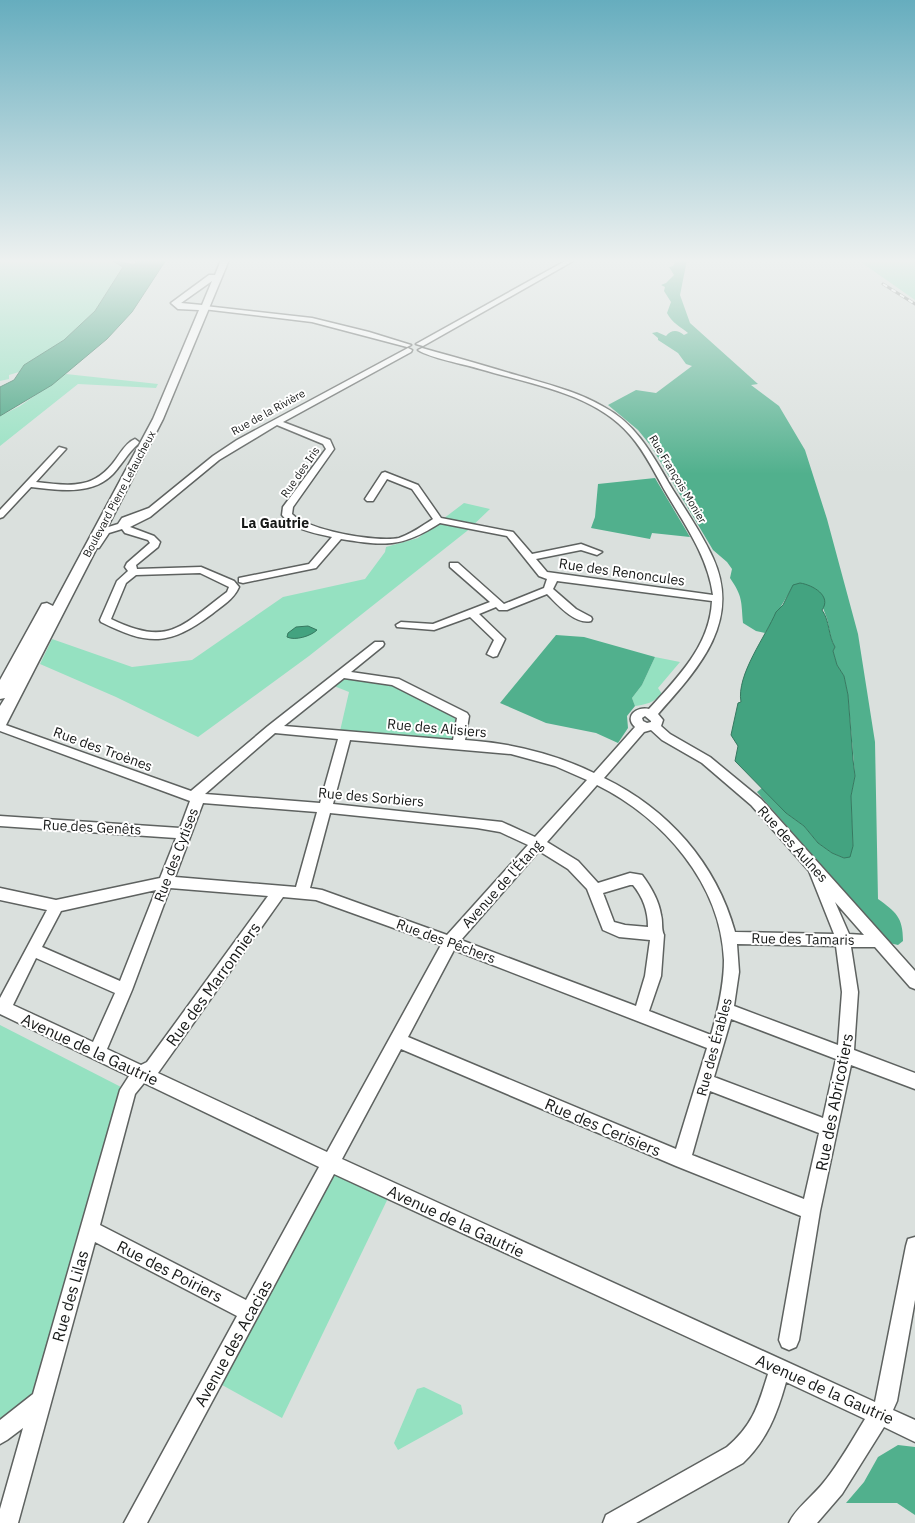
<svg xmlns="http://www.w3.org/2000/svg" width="915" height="1523" font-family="'IBM Plex Sans',sans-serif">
  <rect width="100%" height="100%" fill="#dae0dd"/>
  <g fill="#95e1c1">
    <polygon points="0,260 111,260 123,267 95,311 64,340 24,365 19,372 9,375 9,379 0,381"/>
    <polygon points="858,260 915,260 915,300"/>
    <polygon points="66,374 158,384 156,388 78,384 0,446 0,416 20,406"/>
    <polygon points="464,503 490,509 467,531 309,656 198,737 116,697 40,664 52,639 132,667 192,660 283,597 365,579 385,552 386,547 418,538"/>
    <path d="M655,657L680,662L658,688L662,694C655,702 645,705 635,706L632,698L642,685Z"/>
    <polygon points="344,678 396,686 455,718 455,735 453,739 446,740 340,731 349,692 334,686"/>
    <polygon points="0,1025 121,1087 36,1393 0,1423"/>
    <polygon points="331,1164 391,1192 282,1418 213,1380"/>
    <polygon points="424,1387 461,1405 463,1414 398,1450 394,1443 417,1389"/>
  </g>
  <g fill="#51b08d">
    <path d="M667,260H687L680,295L690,323L758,384L751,385L779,406L805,450L827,519L858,634L875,742L878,899C896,912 903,917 903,941L898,945L889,943L757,792L762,788L786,813L804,826L818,843L832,853L844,858L853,846L851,796L855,776L848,695L844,676L837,665L833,651L835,647C829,637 830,626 826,616C823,607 818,598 815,589L804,584L792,588L765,633L756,631L743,623C741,601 743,597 730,578L732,569L727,562L713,550L651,446L638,430L608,405L636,390L656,393L692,366L686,364L678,353L658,340V338L652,333L657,332L666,336C671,330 677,329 684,335L688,333C681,327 672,323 667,313L671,302L664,291L665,287L661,285L666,283L674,275L669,267L673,266L675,262Z"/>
    <polygon points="655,478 690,537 652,533 650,539 591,528 595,517 598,484"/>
    <polygon points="556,635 584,637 655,657 642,685 632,698 635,706 627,716 628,728 618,743 596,733 546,723 500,703"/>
    <polygon points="898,1445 915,1447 915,1515 897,1503 846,1503 864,1482 878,1457"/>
  </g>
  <g fill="#43a380" stroke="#367960">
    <path d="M111,260C120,260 126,265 136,264L135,260H166L132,312L107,339L52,385L0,416V387L14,380L24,365L64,340L95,311L123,267Z"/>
    <path d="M800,583C813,585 832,596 822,610C830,621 828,636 835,647L833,651L837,665L844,676L848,695L853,760L855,776L851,796L853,846L850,857L844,858L832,853L818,843L804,826L786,813L735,761L738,746L731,735L738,703L741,702C736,675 766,636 776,612L783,605L793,585Z"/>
    <path d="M308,626L317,630C311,636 295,641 287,637L288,633L296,627Z"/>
  </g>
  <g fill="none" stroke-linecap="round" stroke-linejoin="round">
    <defs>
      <g id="minor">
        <polygon points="567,260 575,260 423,346 416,344"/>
        <polygon points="205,306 312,318 369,332 411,345 407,347 312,322 203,309 202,308"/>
        <path d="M408,348L412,350L411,352L283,422L330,440L334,449L293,507L292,514C307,530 377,543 399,538C411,534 422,526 433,519L412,489L387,479L373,501H367L365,499L382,473L385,472L418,485L441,518L513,532L532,554L581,544L602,552L597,555L581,550L536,559L547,572L713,595C708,558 687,528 668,496C656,476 646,453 630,435C594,393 530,384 480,369C464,364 430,358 418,350L422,348L436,352C462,359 489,367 516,375C546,384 577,391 604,407C638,425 654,458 673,490C687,512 702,534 713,558C742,622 698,669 658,714L663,720L661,726L670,734L710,757L761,799L915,971V989L910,987L875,947H851L858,992L854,1050L915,1073V1089L851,1065L820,1211L799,1340L796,1347L789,1350L782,1347L779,1340L801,1216L676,1166L401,1049L342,1159L875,1402L906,1246L908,1239L915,1237V1300L897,1401L893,1410L915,1420V1442L884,1427L842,1494L817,1523H789C795,1509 814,1495 824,1482C840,1462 852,1440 865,1419L786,1382C777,1414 767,1440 743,1463L636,1523H603L606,1515L727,1447C753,1425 758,1406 768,1374L334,1174L147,1523H124L237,1316L95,1242L18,1523H0V1509L23,1428L7,1440L0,1444V1420L33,1394L120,1090L129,1076L0,1014V998L47,910L0,900V888L56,900L160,878L176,838L0,826V816L180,828L190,801L0,731V723L191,791L268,726L375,642H383L384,644L383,646L351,672L399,679L467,713L469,716L465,740C510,743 553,753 594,773L635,727C624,717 636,706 649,709C677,678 710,646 712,601L557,581L553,589L576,609L591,617L592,619L591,621C575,625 557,604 547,594L507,610H499L496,607L479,614L505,639L497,656L493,657L487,654L494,640L470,617L434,630L397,627L396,625L401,622L433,624L490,602L450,567V563H458L504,604L544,588L547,579L539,576L507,536L440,523C401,548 385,546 341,539L316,568L243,583L239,582V578L309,564L332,537C314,533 294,530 282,515L283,507L326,449L323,444L277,425L219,460L150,517L130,527L154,536L160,542L158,547L136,565L137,569L201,567L234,581L239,587C234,599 222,606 212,614C169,646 149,646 101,622L100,620L117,581L128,571L125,567L127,563L150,543L148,540L125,533L122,529L109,533L99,548H93L91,546L102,529L118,524L122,518L149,508L213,456L237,440ZM200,573L229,587L227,592C180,627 169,647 111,619L126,583L136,575ZM344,678L392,685L457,718L453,740L284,726ZM645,716L651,721V722L647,723L643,721L642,718ZM651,730L662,740L702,763L751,805L809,871L834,934L735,932C716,863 668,809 604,778L644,732ZM275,733L338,739L320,803L205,794ZM350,740L511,754L555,766L587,780L535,837L502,822L333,804ZM597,785C663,818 721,883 724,960C724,985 718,1010 711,1035L649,1011L661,976L664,935C661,929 663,922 661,915C659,901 651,887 642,875L630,873L598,883L578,861L547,842ZM203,803L317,812L296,887L175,877ZM330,813L477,828L500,832L528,845L447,935L322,890L310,888ZM539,851L568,869L587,889L603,930L619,937L650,940L645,976L636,1006L461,940ZM630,885H633C643,897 648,911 648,927L625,925L614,922L603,893ZM170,888L268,896L147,1062L141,1065L107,1049L132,990ZM156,890L120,981L42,947L61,911ZM283,897L316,900L441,945L327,1152L158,1073ZM835,902L864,935L849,934ZM737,944L836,946L842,992L838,1045L734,1006L739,972ZM454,950L707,1048L676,1149L408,1037ZM36,958L115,993L93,1042L13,1005ZM731,1019L836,1059L823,1118L714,1077ZM144,1083L319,1167L246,1300L100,1225L135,1094ZM710,1091L819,1133L804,1199L692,1155Z"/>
        <path d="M135,439L139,442L138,444C128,453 122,464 113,474C92,496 58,490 31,487L3,517L0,518V510L59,447L66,449L36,482C71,486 94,490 116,459C121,452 127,442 135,439Z"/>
      </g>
      <path id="major" d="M221,260H229L163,419L8,721L6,725L0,726V706L5,698L0,699V680L42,604L47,603L53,606L153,419L199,310L178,309L171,303L209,275H215ZM212,281L202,305L181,303Z"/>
    </defs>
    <use href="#minor" stroke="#5e6260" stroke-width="3"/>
    <use href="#major" stroke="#5e6260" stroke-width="3"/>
    <use href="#minor" fill="#fff" fill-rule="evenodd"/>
    <use href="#major" fill="#fff" fill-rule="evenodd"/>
    <defs>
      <polyline id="rail" points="883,284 915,304"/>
    </defs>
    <use href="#rail" stroke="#767a78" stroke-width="3"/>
    <use href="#rail" stroke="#fff" stroke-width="2" stroke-dasharray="5" stroke-linecap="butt"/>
  </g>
  <linearGradient id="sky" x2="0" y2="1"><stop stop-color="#66adbe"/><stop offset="0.55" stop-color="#eef1f0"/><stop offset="1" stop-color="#eef1f0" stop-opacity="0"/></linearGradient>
  <rect width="915" height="474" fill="url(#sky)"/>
  <g text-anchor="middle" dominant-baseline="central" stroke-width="4" stroke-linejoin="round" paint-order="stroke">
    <g font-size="11" fill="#161817" stroke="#fff">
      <text transform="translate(268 412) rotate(-29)">Rue de la Rivière</text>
      <text transform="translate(300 472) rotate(-55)">Rue des Iris</text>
      <text transform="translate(678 479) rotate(59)">Rue François Monier</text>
      <text transform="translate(119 494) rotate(-62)">Boulevard Pierre Lefaucheux</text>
    </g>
    <g font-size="14" font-weight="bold" fill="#161817" stroke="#fff">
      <text x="275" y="523">La Gautrie</text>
    </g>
    <g font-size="14" fill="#161817" stroke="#fff">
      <text transform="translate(622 572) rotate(8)">Rue des Renoncules</text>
      <text transform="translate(437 728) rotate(5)">Rue des Alisiers</text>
      <text transform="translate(103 749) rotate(20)">Rue des Troènes</text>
      <text transform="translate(371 797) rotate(5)">Rue des Sorbiers</text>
      <text transform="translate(92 827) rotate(3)">Rue des Genêts</text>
      <text transform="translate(793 844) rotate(48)">Rue des Aulnes</text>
      <text transform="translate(176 855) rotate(-69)">Rue des Cytises</text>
      <text transform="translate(502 884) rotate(-48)">Avenue de l'Étang</text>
      <text transform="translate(803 939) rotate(1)">Rue des Tamaris</text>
      <text transform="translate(446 941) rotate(20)">Rue des Pêchers</text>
      <text transform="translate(714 1047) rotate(-75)">Rue des Érables</text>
    </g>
    <g font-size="16" fill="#161817" stroke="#fff">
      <text transform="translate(213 984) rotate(-54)">Rue des Marronniers</text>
      <text transform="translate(90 1049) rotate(25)">Avenue de la Gautrie</text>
      <text transform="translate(834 1102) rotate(-79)">Rue des Abricotiers</text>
      <text transform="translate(603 1127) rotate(23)">Rue des Cerisiers</text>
      <text transform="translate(456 1221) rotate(25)">Avenue de la Gautrie</text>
      <text transform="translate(170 1271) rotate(27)">Rue des Poiriers</text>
      <text transform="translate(70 1296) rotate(-74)">Rue des Lilas</text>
      <text transform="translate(233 1343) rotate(-61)">Avenue des Acacias</text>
      <text transform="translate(825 1389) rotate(24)">Avenue de la Gautrie</text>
    </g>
  </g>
</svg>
